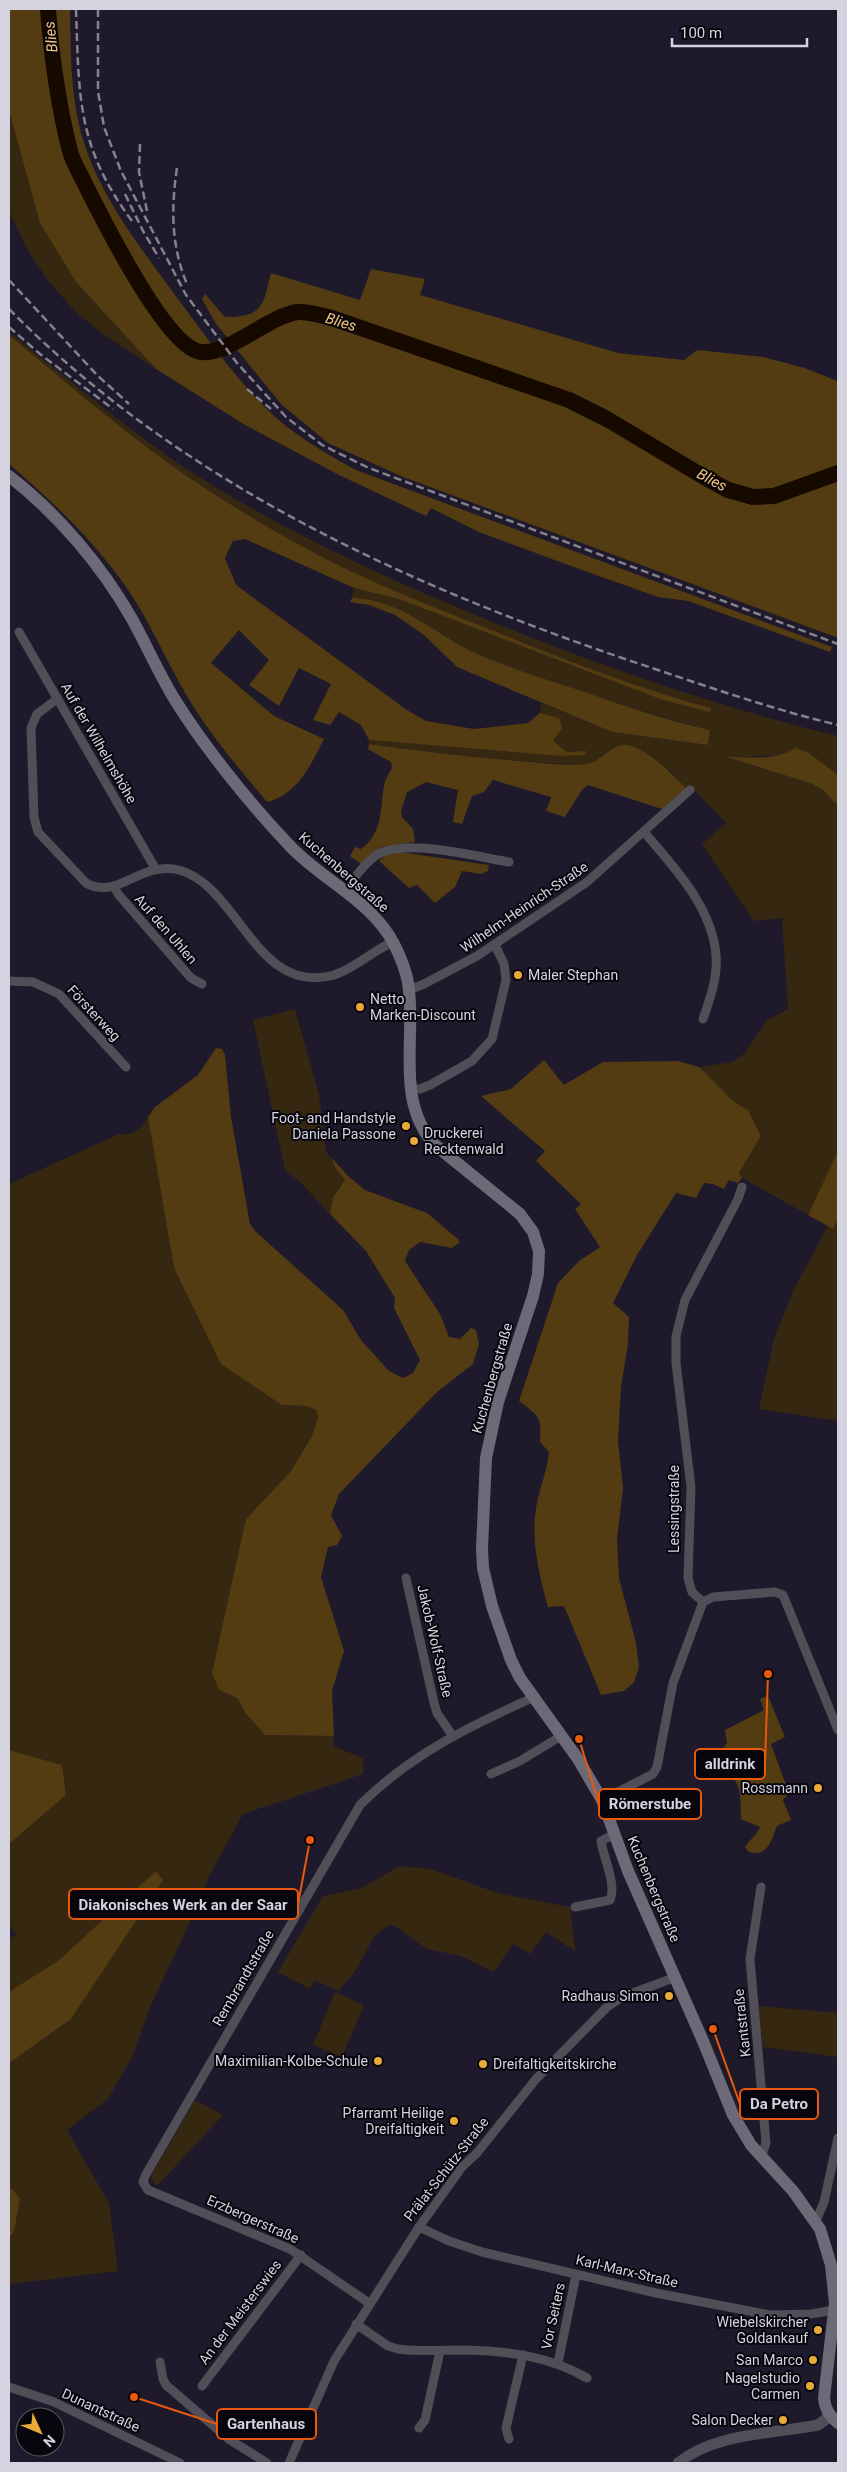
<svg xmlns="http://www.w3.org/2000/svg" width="847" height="2472" font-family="Roboto,sans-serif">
  <rect width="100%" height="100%" fill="#1e1a2b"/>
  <g fill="#362710">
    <polygon points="9,110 21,152 76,282 156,369 103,334 78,314 49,282 30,254 9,212"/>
    <path d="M9,332C71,381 132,434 199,477C284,530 374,573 466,611C587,662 711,705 838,736V775L809,753L728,758L810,783L823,790L838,806V1211L833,1164L808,1215L742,1178L739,1173L761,1135L748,1110L733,1101L699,1067L733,1062L745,1053L766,1021L788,1009L782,918L754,921L702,844L726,823L691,787L687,789L671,771L608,751L598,760L587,764H560L472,757L369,744V740L559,756L585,751L567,752L552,741L558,718L540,713L541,703L612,732L708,745L710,730C666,719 622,705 579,690C544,679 509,668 475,653C433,633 401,599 352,598L354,588L399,599L710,711L711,708C638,688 568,661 498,633C454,615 410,598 367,579C317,556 266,527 219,497C144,450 77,391 9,335Z"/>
    <polygon points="295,1009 319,1095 326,1151 345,1180 333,1197 330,1214 299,1181 285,1170 253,1020"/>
    <path d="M148,1117L174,1268L282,1405L307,1406L317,1410L318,1417L312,1436L291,1471L246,1519L219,1690L237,1698L246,1714L265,1735L334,1736L333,1746L363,1758V1774L243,1814L209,1876L198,1905L151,2005L132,2057L108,2099L67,2130L109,2203L118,2271L9,2284V2238L14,2232L20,2198L9,2186V2063L71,2019L162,1880L155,1872L59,1960L9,1992V1938L17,1935L9,1925V1844L66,1795L62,1765L9,1750V1184L119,1134C133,1136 141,1130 148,1117Z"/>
    <polygon points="838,1219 838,1421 759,1409 774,1339 795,1287 828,1226 833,1229"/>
    <polygon points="399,1866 430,1869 501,1894 570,1907 575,1951 546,1932 530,1954 513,1944 494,1972 461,1956 427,1949 395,1926 389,1925 375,1935 356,1970 339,1991 314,1980 310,1989 278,1972 323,1896 362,1888"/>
    <polygon points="335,1992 364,2005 342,2057 313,2045"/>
    <polygon points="758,2006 838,2013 838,2057 763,2047"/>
    <polygon points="195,2100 223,2115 157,2186 151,2179 152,2174"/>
  </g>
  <g fill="#533b12">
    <path d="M9,9H70C71,51 70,92 81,133C98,195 141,248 178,299C208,339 237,381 274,416C299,438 327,454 356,470L832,647L830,652L688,601L658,597L571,566L479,532L431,508L426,516L339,475L245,425L156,369L76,282L40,223L9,110Z"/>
    <path d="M371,269L425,279L420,295L618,353L684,360L697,350L763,357L805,368L837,381L838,638L403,477L328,443L282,405L216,324L202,299L205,294L225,317C263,317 263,306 271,273L360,300Z"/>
    <path d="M9,335C77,391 144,450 219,497C266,527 317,556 368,579C409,598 452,614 494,631C565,660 637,688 711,708L710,712L660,699L399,599L354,588L245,539L233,541L225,558L236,585L407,710L426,721L474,729L528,723L540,713L559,718L562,728L553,741L567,752L586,751L585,755L559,756L369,740L361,725L339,712L330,725L313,720L331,684L299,668L279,706L249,685L269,660L239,630L211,663L274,716L324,739C311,765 297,795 267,802C242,772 216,742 195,709C169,669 152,623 124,584C92,539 51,500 9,464Z"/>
    <path d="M352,598C401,599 433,633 475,653C509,668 544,679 579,690C622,705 666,720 710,730L708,745L612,732L457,667L424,635L395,615L369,605L350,602Z"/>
    <path d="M369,744C419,751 470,757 520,761C542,763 564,766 585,764C601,763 610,744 626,745C644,746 675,776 687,789L665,810L588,785L582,790L565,817L546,811L551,797L493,780L484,792L472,796L462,824L453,822L458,790L426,782L407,792L401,811L402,817L413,829L415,842L381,847L361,864L350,856L355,847L361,849C383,833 380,810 384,785C385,780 389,773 392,768L391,762L368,749Z"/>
    <path d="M796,748L809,753L838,775V806L823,790L810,783L726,757C748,757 776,761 796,748Z"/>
    <polygon points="400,852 489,865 488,871 481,874 462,871 455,887 435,903 417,885 409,888 379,861 385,855"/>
    <polygon points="216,1048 222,1049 225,1055 231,1117 250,1224 255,1231 343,1310 361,1340 389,1371 403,1378 413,1373 420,1360 394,1308 395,1298 366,1251 330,1214 333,1197 345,1180 334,1166 332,1158 348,1176 365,1190 427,1213 458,1239 460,1242 452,1248 420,1242 409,1250 405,1261 440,1314 449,1337 460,1339 471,1328 476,1330 479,1344 473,1364 437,1392 339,1494 331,1515 342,1536 337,1545 328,1547 321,1577 344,1651 332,1691 334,1736 265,1735 246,1714 237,1698 219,1690 212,1673 246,1519 291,1471 312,1436 318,1417 316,1410 307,1406 282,1405 221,1364 174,1268 148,1117 155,1107 198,1075"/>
    <path d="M544,1060L564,1085L603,1062L678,1061L699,1067L733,1101L748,1110L761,1136L739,1173L742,1178L738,1183L729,1180L724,1189L713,1184L704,1183L696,1198L676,1193L637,1255L613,1303L629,1317L628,1344L621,1387L618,1440L623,1488L617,1539L619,1578L636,1643L639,1667L634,1682L624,1691L601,1695L564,1606L548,1607C539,1575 531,1542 536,1508C539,1489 547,1472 549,1452L540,1442C542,1417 539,1416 519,1401L558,1283L579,1261L600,1247L575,1209L581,1204L536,1161L545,1151L481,1096L511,1089Z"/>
    <polygon points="838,1151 838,1219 833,1229 808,1215"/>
    <path d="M768,1696L785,1737L771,1744L789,1793L783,1800L791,1820L777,1826C771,1841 768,1857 749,1852L745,1847C750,1839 756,1836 760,1827L741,1819C740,1796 743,1782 723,1769L721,1751L727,1743L725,1730L764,1710L760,1699Z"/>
    <polygon points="9,1750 62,1765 66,1795 9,1844"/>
    <polygon points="156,1871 163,1880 71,2019 9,2063 9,1992 59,1960"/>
    <polygon points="9,2186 20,2198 14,2232 9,2238"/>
  </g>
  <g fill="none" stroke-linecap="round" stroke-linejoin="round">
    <path stroke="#160900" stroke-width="16" d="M48,9C51,53 59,109 70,151C73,163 81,175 86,186C103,220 163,340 197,351C223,360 269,315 298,312C308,311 322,316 332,318L569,400L607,419L704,477L728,490L753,497L774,496L838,473"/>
    <g stroke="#504e57" stroke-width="9">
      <polyline points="19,632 155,868"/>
      <path d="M57,699L37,714L31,728L34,817L38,832L86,883C118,901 140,860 179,870C239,886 256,997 334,975C355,968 372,951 393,942"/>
      <path d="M644,832C674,867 712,907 716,955C718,977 710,999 703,1019"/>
      <polyline points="114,886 118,894 191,978 202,984"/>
      <path d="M344,892C353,880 362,866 374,857C400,836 477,857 509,862"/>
      <polyline points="9,981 33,982 59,994 126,1067"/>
      <polyline points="409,990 424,984 477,956 587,882 690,790"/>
      <polyline points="410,1089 420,1089 430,1085 472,1061 492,1039 506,980 504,964 495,945"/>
      <polyline points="406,1578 434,1703 437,1713 452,1735"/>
      <polyline points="703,1602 692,1592 688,1578 691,1487 676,1363 676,1336 685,1300 738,1199 742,1187"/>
      <polyline points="703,1602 713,1597 775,1592 783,1595 838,1730"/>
      <polyline points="491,1774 520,1761 561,1736"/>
      <polyline points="602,1800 653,1774 657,1767 673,1683 703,1602"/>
      <path d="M575,1907L610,1900C617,1884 603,1857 601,1841L615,1834"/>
      <polyline points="758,2155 763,2152 766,2143 750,1959 761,1887"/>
      <polyline points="816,2221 824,2202 838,2138"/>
      <polyline points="419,2227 449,2241 482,2252 656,2293 770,2315 811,2314 834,2310"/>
      <path d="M369,2303L290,2249L148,2190L143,2182L145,2176L360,1805C410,1755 468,1727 532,1698"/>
      <path d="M356,2324L388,2346L398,2349C420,2352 442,2350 464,2350C508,2351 549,2356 587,2378"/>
      <polyline points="160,2362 163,2379 166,2385 230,2440 267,2463"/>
      <polyline points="558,2363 576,2275"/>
      <polyline points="202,2386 301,2255"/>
      <polyline points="9,2387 54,2402 180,2463"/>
      <polyline points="419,2428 425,2420 440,2351"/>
      <polyline points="509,2439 506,2428 523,2355"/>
      <polyline points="289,2463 334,2361 419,2227 462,2167 477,2153 536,2079 607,2007 622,1997 676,1977"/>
    </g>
    <path stroke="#504e57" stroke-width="11" d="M678,2463C715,2433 772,2434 818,2425L830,2416"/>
    <path stroke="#6d6a78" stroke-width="12" d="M9,476C58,514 102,566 132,619C147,646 159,674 175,700C205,748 250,804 290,846C322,880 372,901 394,944C401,958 408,975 409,991C415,1042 396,1103 435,1145L520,1214L533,1232L539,1251L538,1274L533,1296L498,1402L486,1458L482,1549L483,1568L492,1606L511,1660L520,1678L578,1759L602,1800L628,1871L703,2041L733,2115L751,2145L793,2191L820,2229L831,2265L835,2303L824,2398C825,2409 829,2415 838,2423"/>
    <g stroke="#858290" stroke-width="2.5" stroke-dasharray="8 4" stroke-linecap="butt">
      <path d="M76,9C79,97 77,147 132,221"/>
      <polyline points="98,9 98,91 104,127 121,171 186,295 237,363 286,417 322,445 369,468 838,644"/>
      <polyline points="140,144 139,172 147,211"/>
      <path d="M177,168C171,208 171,246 187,284"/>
      <polyline points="125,194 143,231 159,258"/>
      <polyline points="9,280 97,375 129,404"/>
      <path d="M9,309C182,484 410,587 640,664C706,686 771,709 838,725"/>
      <polyline points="9,327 40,354 113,409"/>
      <polyline points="247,389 271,409"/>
    </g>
  </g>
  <g fill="#eaaa38" stroke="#08060d" stroke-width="2">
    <circle cx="518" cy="975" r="5"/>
    <circle cx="360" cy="1007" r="5"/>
    <circle cx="406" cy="1126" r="5"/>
    <circle cx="414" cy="1141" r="5"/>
    <circle cx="818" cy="1788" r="5"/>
    <circle cx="669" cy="1996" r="5"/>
    <circle cx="378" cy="2061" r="5"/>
    <circle cx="483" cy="2064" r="5"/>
    <circle cx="454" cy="2121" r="5"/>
    <circle cx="818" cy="2330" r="5"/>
    <circle cx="813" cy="2360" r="5"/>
    <circle cx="810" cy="2386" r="5"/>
    <circle cx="783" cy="2420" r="5"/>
  </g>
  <g text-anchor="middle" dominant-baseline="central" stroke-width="4" stroke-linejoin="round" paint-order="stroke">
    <g font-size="14" fill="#d5d3df" stroke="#08060d">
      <text transform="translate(99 743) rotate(60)">Auf der Wilhelmshöhe</text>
      <text transform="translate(344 872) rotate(41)">Kuchenbergstraße</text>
      <text transform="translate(524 907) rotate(-34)">Wilhelm-Heinrich-Straße</text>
      <text transform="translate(166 929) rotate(49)">Auf den Uhlen</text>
      <text transform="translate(94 1013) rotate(47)">Försterweg</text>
      <text transform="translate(492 1378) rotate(-74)">Kuchenbergstraße</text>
      <text transform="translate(674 1509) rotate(-90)">Lessingstraße</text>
      <text transform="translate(435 1641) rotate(77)">Jakob-Wolf-Straße</text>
      <text transform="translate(654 1889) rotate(67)">Kuchenbergstraße</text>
      <text transform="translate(243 1978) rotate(-60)">Rembrandtstraße</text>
      <text transform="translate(742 2023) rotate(-96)">Kantstraße</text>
      <text transform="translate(446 2169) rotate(-52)">Prälat-Schütz-Straße</text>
      <text transform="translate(253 2219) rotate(24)">Erzbergerstraße</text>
      <text transform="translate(627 2271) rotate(13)">Karl-Marx-Straße</text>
      <text transform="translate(240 2312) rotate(-53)">An der Meisterswies</text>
      <text transform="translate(553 2316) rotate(-78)">Vor Seiters</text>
      <text transform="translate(101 2410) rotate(25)">Dunantstraße</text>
    </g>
    <g font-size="14" fill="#d5d3df" stroke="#08060d" text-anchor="end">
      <text x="528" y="975" text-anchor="start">Maler Stephan</text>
      <text x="370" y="999" text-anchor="start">Netto<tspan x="370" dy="16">Marken-Discount</tspan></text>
      <text x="396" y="1118">Foot- and Handstyle<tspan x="396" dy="16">Daniela Passone</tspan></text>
      <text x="424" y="1133" text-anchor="start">Druckerei<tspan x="424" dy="16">Recktenwald</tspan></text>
      <text x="808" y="1788">Rossmann</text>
      <text x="659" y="1996">Radhaus Simon</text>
      <text x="368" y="2061">Maximilian-Kolbe-Schule</text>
      <text x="493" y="2064" text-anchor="start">Dreifaltigkeitskirche</text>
      <text x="444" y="2113">Pfarramt Heilige<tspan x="444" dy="16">Dreifaltigkeit</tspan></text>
      <text x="808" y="2322">Wiebelskircher<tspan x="808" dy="16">Goldankauf</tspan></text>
      <text x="803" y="2360">San Marco</text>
      <text x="800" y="2378">Nagelstudio<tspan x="800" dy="16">Carmen</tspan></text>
      <text x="773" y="2420">Salon Decker</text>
    </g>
    <g font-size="15" font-style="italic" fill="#f6c578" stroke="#08060d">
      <text transform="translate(51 37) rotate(-96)">Blies</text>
      <text transform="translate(341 322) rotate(17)">Blies</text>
      <text transform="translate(712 480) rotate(28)">Blies</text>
    </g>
  </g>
  <path fill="none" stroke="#e8590c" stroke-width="2" d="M768 1674L765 1764M579 1739L599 1804M310 1840L298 1904M713 2029L740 2104M134 2397L217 2424"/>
  <g fill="#e8590c" stroke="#08060d" stroke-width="2">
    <circle cx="768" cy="1674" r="5"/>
    <circle cx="579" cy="1739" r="5"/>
    <circle cx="310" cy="1840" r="5"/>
    <circle cx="713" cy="2029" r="5"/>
    <circle cx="134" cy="2397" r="5"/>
  </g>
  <g fill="#08060d" stroke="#e8590c" stroke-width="2">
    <rect x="695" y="1749" width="70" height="30" rx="5"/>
    <rect x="599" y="1789" width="102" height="30" rx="5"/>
    <rect x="69" y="1889" width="229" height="30" rx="5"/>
    <rect x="740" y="2089" width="78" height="30" rx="5"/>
    <rect x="217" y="2409" width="99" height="30" rx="5"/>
  </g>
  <g font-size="15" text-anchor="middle" font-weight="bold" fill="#d5d3df">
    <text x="730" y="1769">alldrink</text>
    <text x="650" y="1809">Römerstube</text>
    <text x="183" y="1910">Diakonisches Werk an der Saar</text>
    <text x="779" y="2109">Da Petro</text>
    <text x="266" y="2429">Gartenhaus</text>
  </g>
  <rect width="847" height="2472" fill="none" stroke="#d5d3df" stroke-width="20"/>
  <g transform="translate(40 2432) rotate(134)"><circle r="24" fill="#08060d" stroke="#5a5861"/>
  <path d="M0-4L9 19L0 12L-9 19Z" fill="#eaaa38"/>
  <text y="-8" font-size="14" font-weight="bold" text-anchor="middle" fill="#d5d3df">N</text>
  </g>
  <path d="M672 38v8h135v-8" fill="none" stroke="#d5d3df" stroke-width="2.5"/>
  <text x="680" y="38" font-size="15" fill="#d5d3df" stroke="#08060d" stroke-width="4" paint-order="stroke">100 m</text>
</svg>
